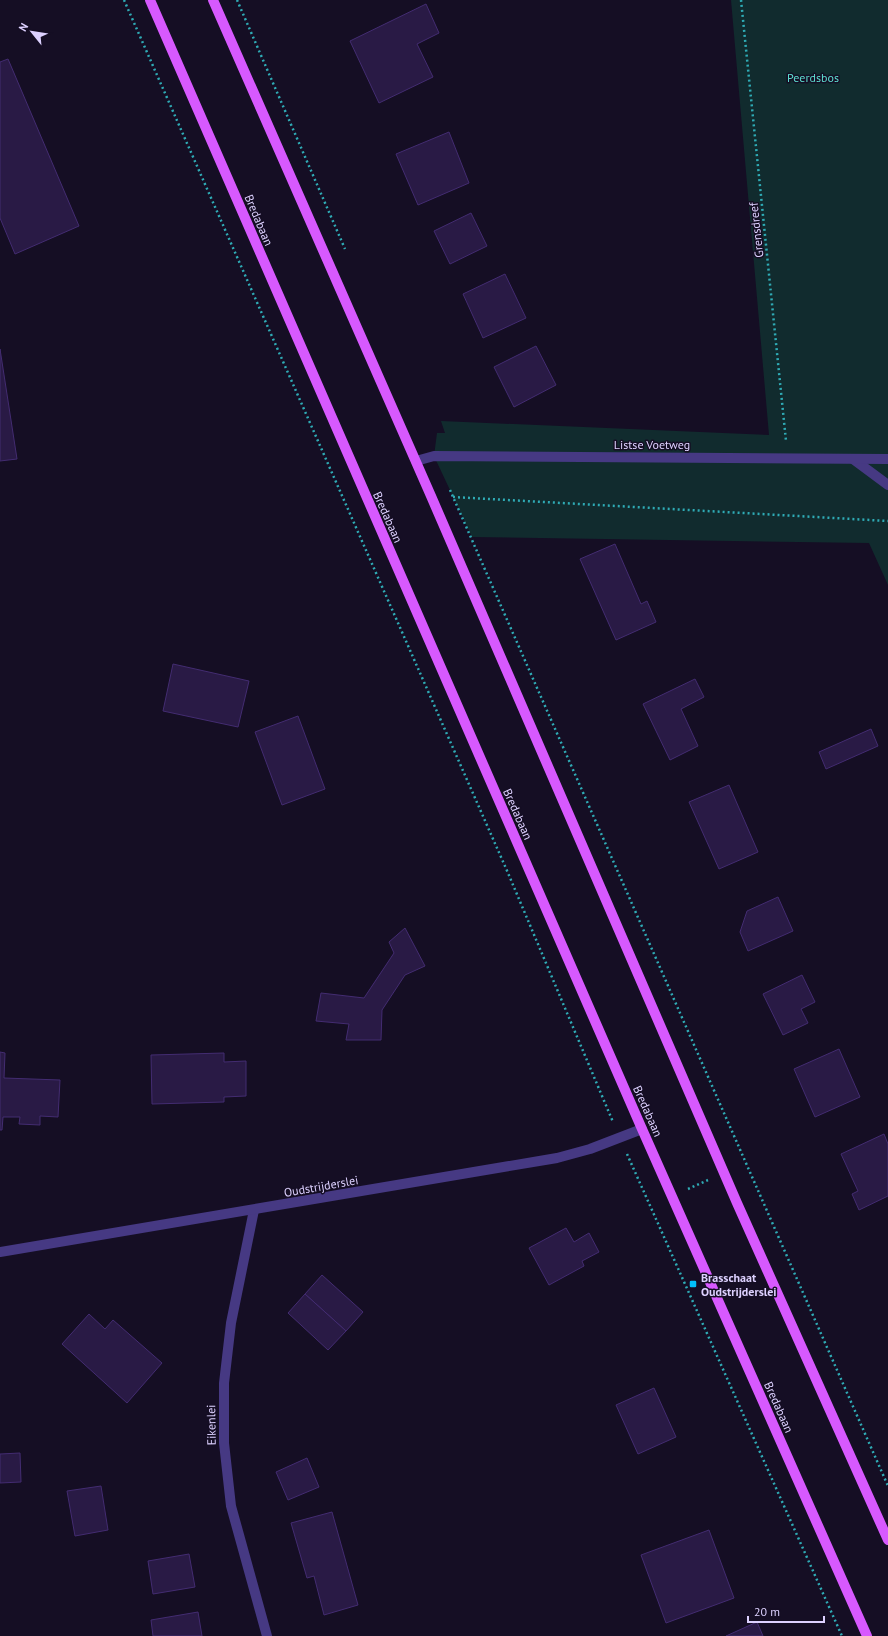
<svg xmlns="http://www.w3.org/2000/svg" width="888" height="1636" font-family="'PT Sans',sans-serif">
  <rect width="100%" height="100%" fill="#150e24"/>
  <polygon fill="#112b2e" points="731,0 888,0 888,585 869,543 472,537 434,456 437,433 445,433 441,421 769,435"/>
  <g fill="#291a45" stroke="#432c71">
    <polygon points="426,4 439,33 417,44 433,77 379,103 350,41"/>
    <polygon points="8,59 79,226 15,254 0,218 0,62"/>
    <polygon points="449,132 469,183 418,205 396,154"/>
    <polygon points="471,213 487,246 450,264 434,231"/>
    <polygon points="505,274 526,318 483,338 463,294"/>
    <polygon points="536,346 556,385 514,407 494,367"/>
    <polygon points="0,349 17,459 0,461"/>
    <polygon points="615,544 641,604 647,601 656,622 616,640 580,559"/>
    <polygon points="173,664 249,681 238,727 163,711"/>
    <polygon points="695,679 704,697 681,709 698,746 670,760 643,704"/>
    <polygon points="298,716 325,789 282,805 255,732"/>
    <polygon points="871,729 878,746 826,769 819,752"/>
    <polygon points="729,785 758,852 719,869 689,802"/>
    <polygon points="778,897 793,931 748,951 740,932 747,911"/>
    <polygon points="405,928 425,966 405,975 382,1010 381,1040 346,1040 349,1024 316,1021 321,993 364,998 394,953 389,942"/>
    <polygon points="802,975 815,1002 801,1009 808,1023 783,1035 763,994"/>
    <polygon points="839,1049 860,1097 815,1117 794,1069"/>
    <polygon points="0,1052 5,1053 4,1078 60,1080 58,1117 40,1116 40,1125 19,1124 20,1117 3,1117 2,1130 0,1130"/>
    <polygon points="224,1053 224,1062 246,1061 246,1096 224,1097 224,1102 152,1104 151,1055"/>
    <polygon points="884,1134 888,1144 888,1196 859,1210 852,1194 858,1191 841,1154"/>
    <polygon points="566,1228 574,1242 589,1233 599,1252 582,1261 584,1266 549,1285 529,1248"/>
    <polygon points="322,1275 363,1312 346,1331 305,1294"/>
    <polygon points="305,1294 346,1331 328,1350 288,1313"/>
    <polygon points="89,1314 105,1329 113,1320 162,1363 127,1403 62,1344"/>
    <polygon points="654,1388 676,1437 638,1454 616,1405"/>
    <polygon points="20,1453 21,1482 0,1483 0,1454"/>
    <polygon points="307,1458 319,1487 288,1500 276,1472"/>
    <polygon points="101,1486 108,1530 75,1536 67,1491"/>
    <polygon points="332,1512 358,1605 324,1615 314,1576 307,1578 291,1523"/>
    <polygon points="709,1530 734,1598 666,1623 641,1555"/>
    <polygon points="189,1554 195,1587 153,1594 148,1561"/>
    <polygon points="198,1612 202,1636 153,1636 151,1620"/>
    <polygon points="757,1622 763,1636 726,1636"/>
  </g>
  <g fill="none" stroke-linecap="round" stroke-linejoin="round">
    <g stroke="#2fabb5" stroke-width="2.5" stroke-dasharray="2 3" stroke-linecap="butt">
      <polyline points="124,0 508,873 613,1122"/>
      <polyline points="237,0 345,249"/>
      <polyline points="741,0 786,441"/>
      <polyline points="450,490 888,1486"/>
      <polyline points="453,497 888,521"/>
      <polyline points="627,1154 842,1636"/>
      <polyline points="688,1189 708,1180"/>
    </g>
    <polyline stroke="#463983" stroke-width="10" points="853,459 888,485"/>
    <g stroke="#463983" stroke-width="10">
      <polyline points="416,461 434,456 888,459"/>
      <polyline points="254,1210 231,1323 224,1383 224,1443 231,1506 267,1636"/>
      <polyline points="0,1252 557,1158 590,1149 642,1129"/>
    </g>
    <g stroke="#d759fe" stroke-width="10">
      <polyline points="150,0 642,1129 867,1636"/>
      <polyline points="213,0 431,496 737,1203 888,1540"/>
    </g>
  </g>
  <rect fill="#01c0fb" stroke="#150e24" stroke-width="1.5" x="689" y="1280" width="8" height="8" rx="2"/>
  <g text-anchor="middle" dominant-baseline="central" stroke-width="3" stroke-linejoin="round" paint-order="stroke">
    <g font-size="12" fill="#5ddfd1" stroke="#150e24">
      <text x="813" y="77">Peerdsbos</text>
    </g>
    <g font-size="12" fill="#ddd1ff" stroke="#150e24">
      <text transform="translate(259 220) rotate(67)">Bredabaan</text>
      <text transform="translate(756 230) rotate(-96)">Grensdreef</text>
      <text x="652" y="444">Listse Voetweg</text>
      <text transform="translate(388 517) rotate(66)">Bredabaan</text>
      <text transform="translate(518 814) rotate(66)">Bredabaan</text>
      <text transform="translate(648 1111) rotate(66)">Bredabaan</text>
      <text transform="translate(321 1186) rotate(-10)">Oudstrijderslei</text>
      <text transform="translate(779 1407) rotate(66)">Bredabaan</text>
      <text transform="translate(211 1425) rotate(-91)">Eikenlei</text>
    </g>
    <g font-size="12" font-weight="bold" fill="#ddd1ff" stroke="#150e24" text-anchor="start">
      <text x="701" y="1277">Brasschaat<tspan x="701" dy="14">Oudstrijderslei</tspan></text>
    </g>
  </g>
  <g transform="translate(32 32) rotate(300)" stroke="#150e24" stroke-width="3" paint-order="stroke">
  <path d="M0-3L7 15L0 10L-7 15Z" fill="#ddd1ff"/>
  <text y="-6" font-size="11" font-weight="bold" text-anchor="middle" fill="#ddd1ff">N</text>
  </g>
  <path d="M748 1616v6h76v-6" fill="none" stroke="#ddd1ff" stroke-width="2"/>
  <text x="754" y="1616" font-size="12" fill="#ddd1ff" stroke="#150e24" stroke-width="3" paint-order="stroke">20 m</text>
</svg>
